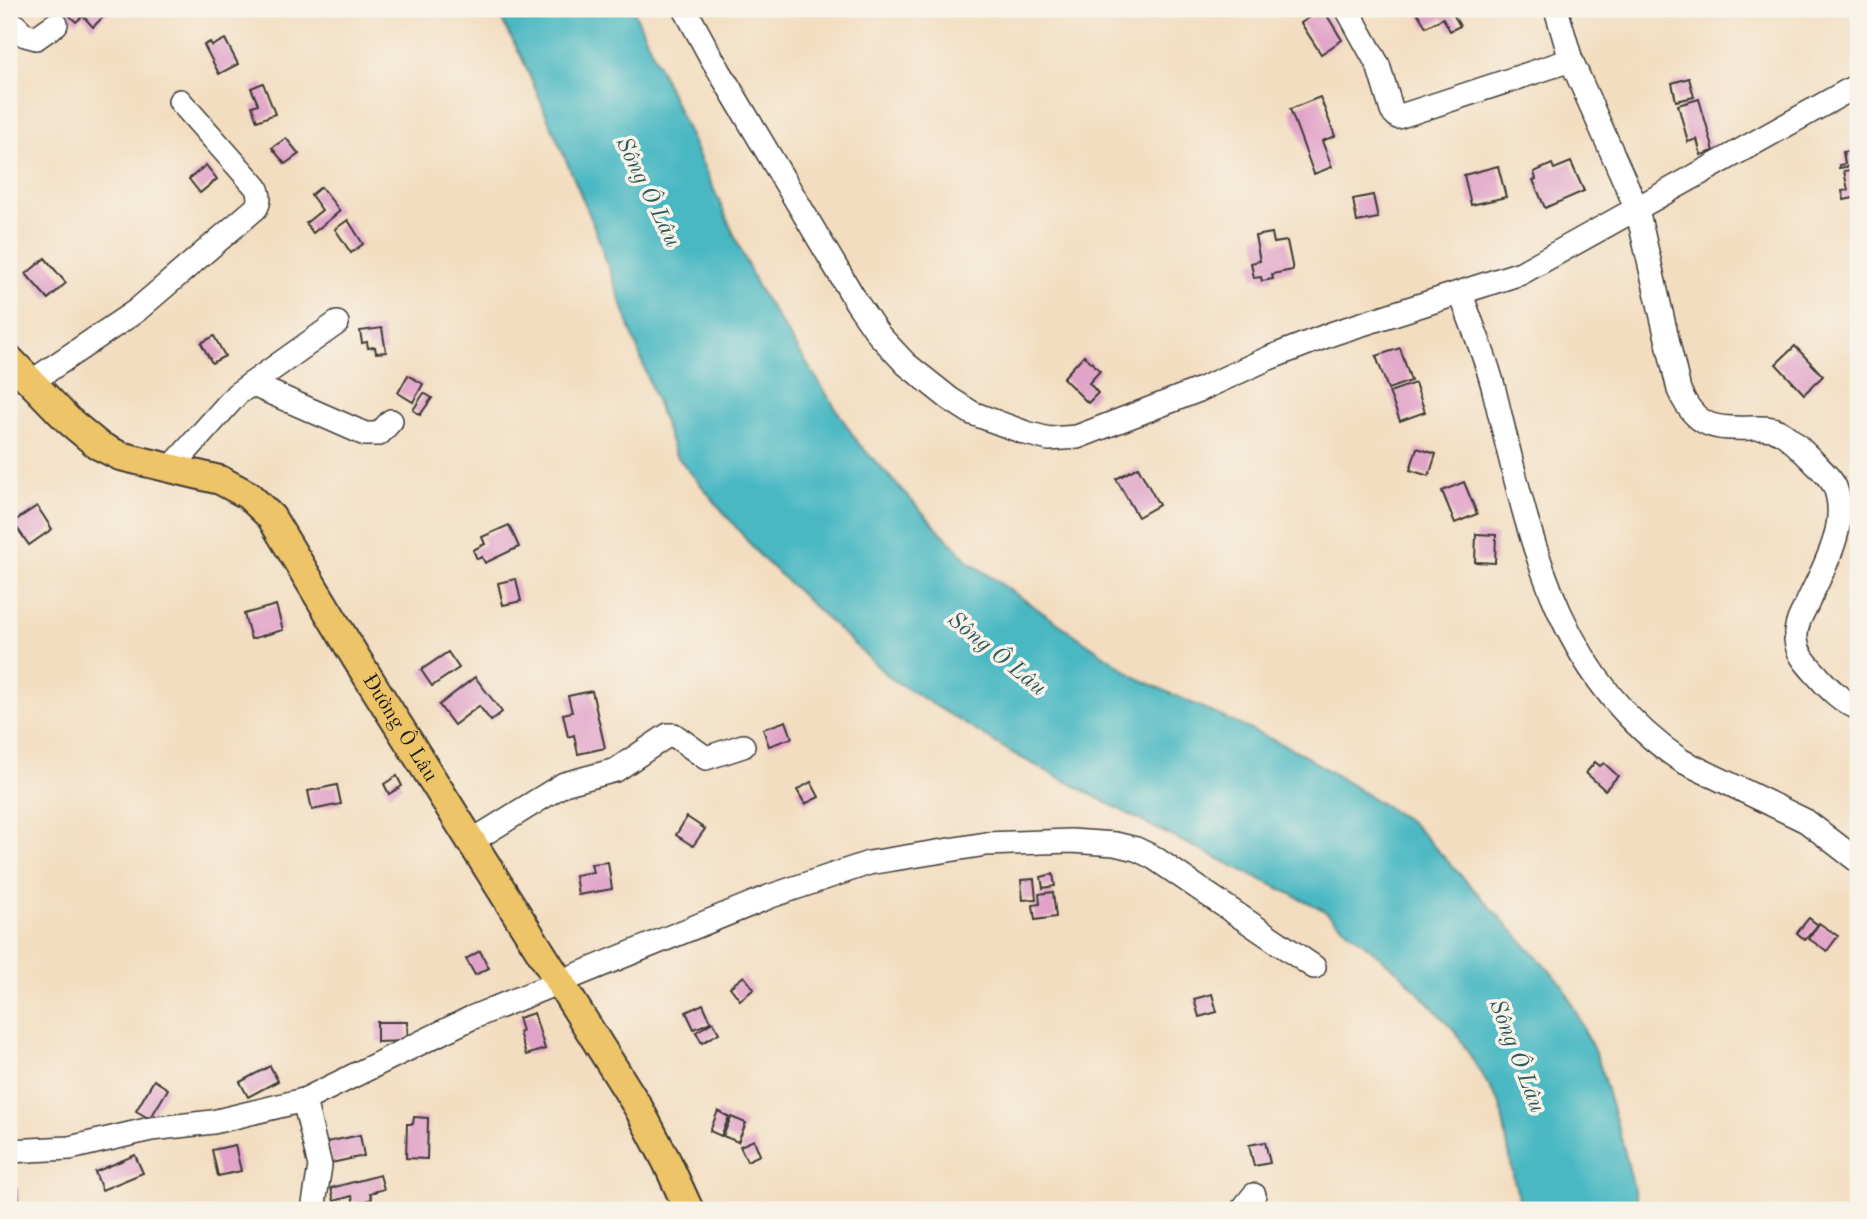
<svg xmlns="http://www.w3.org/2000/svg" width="1867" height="1219" font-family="'Old Standard TT',serif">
  <rect width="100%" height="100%" fill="#f7f3e8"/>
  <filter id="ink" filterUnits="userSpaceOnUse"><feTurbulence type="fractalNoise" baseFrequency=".0143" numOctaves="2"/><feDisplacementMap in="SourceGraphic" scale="14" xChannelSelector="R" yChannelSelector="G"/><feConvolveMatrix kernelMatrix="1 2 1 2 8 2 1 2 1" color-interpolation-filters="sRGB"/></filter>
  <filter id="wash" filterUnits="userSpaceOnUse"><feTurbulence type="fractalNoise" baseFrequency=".00686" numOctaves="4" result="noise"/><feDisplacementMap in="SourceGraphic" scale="28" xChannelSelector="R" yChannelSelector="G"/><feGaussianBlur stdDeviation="1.57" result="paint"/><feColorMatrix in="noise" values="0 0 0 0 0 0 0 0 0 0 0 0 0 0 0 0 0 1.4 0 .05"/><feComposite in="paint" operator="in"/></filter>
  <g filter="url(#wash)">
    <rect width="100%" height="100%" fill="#f3ddc0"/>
    <polygon fill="#49b8c2" stroke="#326a6f" stroke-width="2" points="496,9 633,9 757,286 858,443 968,561 1137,678 1297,751 1412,823 1563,985 1598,1059 1623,1145 1639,1210 1522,1210 1514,1180 1500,1104 1455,1031 1401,974 1322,909 1151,826 1014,754 890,678 760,556 675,454 591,218 522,58"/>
    <g id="blocks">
      <g fill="#e0a2c7">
        <polygon points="70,9 111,9 93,27 83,16 76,22 66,12"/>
        <polygon points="1323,9 1342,40 1321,54 1301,23"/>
        <polygon points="1415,9 1450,9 1460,26 1450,31 1443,18 1426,27"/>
        <polygon points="225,39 238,64 219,74 204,45 210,42 212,46"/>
        <polygon points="1689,78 1694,97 1676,101 1672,83"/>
        <polygon points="263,83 275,114 257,121 252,106 258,104 251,88"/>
        <polygon points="1320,97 1335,136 1322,141 1332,167 1314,174 1290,109"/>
        <polygon points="1699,99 1714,151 1701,155 1697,139 1688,142 1678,105"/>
        <polygon points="286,138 299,154 285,164 272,148"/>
        <polygon points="1858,149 1858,165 1839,168 1839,165 1845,164 1843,152"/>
        <polygon points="1571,162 1584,191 1545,208 1533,180 1536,179 1534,172 1552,164 1554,169"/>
        <polygon points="206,165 217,179 200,193 189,179"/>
        <polygon points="1498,166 1506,197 1471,205 1464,175"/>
        <polygon points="1858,169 1858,197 1844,200 1842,191 1848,190 1844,171"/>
        <polygon points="321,187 340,211 313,233 306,223 322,210 311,195"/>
        <polygon points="1373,195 1378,218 1357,222 1353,199"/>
        <polygon points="348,220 363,244 351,253 335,229"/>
        <polygon points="1272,233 1274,243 1287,241 1293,270 1272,274 1273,279 1262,281 1261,277 1254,278 1251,263 1260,261 1255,236"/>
        <polygon points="45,258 66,283 48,299 26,274"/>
        <polygon points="382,328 386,352 376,353 375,347 368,348 367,342 362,343 360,331"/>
        <polygon points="214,336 225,356 212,363 201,343"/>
        <polygon points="1795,346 1823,376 1804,394 1776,364"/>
        <polygon points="1400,348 1411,381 1388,389 1376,356"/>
        <polygon points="1084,355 1100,371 1089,383 1098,393 1088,403 1063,378"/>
        <polygon points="408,375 423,384 413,402 398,393"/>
        <polygon points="1415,383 1425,412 1400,421 1389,392"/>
        <polygon points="424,393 432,398 420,415 413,410"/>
        <polygon points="1417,448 1436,454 1429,476 1410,470"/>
        <polygon points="1138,467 1159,505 1138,517 1116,479"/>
        <polygon points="1464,482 1477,514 1455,523 1442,491"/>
        <polygon points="37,506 52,529 29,545 13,522"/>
        <polygon points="509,525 519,547 485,563 482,557 477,559 473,550 485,544 482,537"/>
        <polygon points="1476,534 1496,535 1495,563 1475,562"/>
        <polygon points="516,579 521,601 503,605 498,583"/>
        <polygon points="276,605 283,630 251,639 244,614"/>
        <polygon points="448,652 459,668 432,686 421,670"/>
        <polygon points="475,677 502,712 491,721 479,706 454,725 439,705"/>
        <polygon points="592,691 605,748 578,754 574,735 568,737 563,714 572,712 568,696"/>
        <polygon points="786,721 792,738 769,746 763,729"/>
        <polygon points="1595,762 1600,766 1604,763 1618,776 1605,790 1586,773"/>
        <polygon points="397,776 402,786 389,794 384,784"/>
        <polygon points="811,782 819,797 805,804 797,790"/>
        <polygon points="337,785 341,804 312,810 308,791"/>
        <polygon points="687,817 705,829 693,846 676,835"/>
        <polygon points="608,862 612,889 578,895 575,875 593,872 591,864"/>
        <polygon points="1053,874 1055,886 1043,888 1041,877"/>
        <polygon points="1034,879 1036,899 1023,900 1021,880"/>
        <polygon points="1053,892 1056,917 1035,920 1033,905 1040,904 1039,894"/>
        <polygon points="1809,918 1818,925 1805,940 1797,933"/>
        <polygon points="1819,923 1838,936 1827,951 1809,939"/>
        <polygon points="480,951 489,968 475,975 466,959"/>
        <polygon points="744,976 754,989 740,1000 730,987"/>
        <polygon points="1212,994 1217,1012 1199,1017 1194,999"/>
        <polygon points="703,1004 711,1022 694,1029 686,1012"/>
        <polygon points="534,1013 545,1049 526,1055 519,1032 522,1031 518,1018"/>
        <polygon points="377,1022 407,1022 408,1041 377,1042"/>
        <polygon points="713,1022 719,1033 702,1043 696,1032"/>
        <polygon points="270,1066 278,1081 248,1097 240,1082"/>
        <polygon points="154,1080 168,1089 150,1119 136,1111"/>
        <polygon points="718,1111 729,1117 721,1136 710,1131"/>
        <polygon points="414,1117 428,1118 427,1159 406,1158 407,1124 413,1124"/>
        <polygon points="731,1117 746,1123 738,1142 723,1136"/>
        <polygon points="360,1135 364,1156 331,1163 327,1142"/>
        <polygon points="754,1140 760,1155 747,1161 740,1146"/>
        <polygon points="1265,1142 1270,1163 1254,1166 1249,1145"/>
        <polygon points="235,1145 241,1171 218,1176 212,1150"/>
        <polygon points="135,1155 143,1173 102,1190 95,1172"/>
        <polygon points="380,1175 384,1189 370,1193 372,1199 354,1204 352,1196 334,1201 331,1188"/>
        <polygon points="18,1187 19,1204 9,1205 9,1188"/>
      </g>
    </g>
  </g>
  <g filter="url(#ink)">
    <use href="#blocks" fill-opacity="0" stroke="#3c3935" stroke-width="2"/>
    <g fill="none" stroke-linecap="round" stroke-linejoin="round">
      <defs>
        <g id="minor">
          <polyline points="685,9 711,57 857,303 879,335 906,364 950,399 972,413 1026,433 1049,439 1077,437 1199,390 1269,358 1334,333 1521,273 1858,85"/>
          <polyline points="1347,9 1378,65 1392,111 1398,117 1571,60"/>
          <path d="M1556,9L1571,60L1637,209L1679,390C1696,428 1714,429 1752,428C1761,428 1770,427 1778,431C1791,437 1801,450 1811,459C1819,468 1830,476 1835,487C1850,526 1822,570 1807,604C1801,615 1795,626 1796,639C1797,654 1807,664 1817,675C1829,689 1841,701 1858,708"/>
          <polyline points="9,20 25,35 36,38 56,24"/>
          <path d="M1461,294C1472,326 1486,357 1494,390C1528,529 1553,675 1682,761L1806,821L1858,861"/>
          <path d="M31,382L136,311L256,208C260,201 260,195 256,187L180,101"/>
          <polyline points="251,384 365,434 379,434 391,421"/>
          <polyline points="171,468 237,394 337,323"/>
          <polyline points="472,841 564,784 616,770 668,735 674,735 706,758 743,746"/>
          <polyline points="304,1100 320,1166 313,1210"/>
          <polyline points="9,1151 70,1148 151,1129 213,1122 304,1100 471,1018 771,896 869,863 986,844 1071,841 1115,844 1136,849 1153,857 1314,967"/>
          <polyline points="1242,1210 1254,1195"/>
        </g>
        <g id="major">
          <path id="s1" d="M9,359L68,420L98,445L120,456L220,480L248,495L271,517L356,658L638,1107L667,1162L689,1210"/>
        </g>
      </defs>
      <use href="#minor" stroke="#3c3935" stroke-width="26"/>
      <use href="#major" stroke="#3c3935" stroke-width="32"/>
      <use href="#minor" stroke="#fff" stroke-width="23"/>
      <use href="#major" stroke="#eec469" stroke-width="28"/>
    </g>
  </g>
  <g text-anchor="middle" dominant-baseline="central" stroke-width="7" stroke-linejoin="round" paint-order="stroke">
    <g font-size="21" fill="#1c1c1c" stroke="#f7f3e8">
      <text stroke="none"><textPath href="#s1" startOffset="562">Đường Ô Lâu</textPath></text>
    </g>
    <g font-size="23" font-style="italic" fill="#2e5a5e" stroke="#f7f3e8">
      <text transform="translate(648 192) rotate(64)">Sông Ô Lâu</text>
      <text transform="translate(997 654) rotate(39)">Sông Ô Lâu</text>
      <text transform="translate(1517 1056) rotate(69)">Sông Ô Lâu</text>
    </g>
  </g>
  <rect width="1867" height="1219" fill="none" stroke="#f7f3e8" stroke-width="35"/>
</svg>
